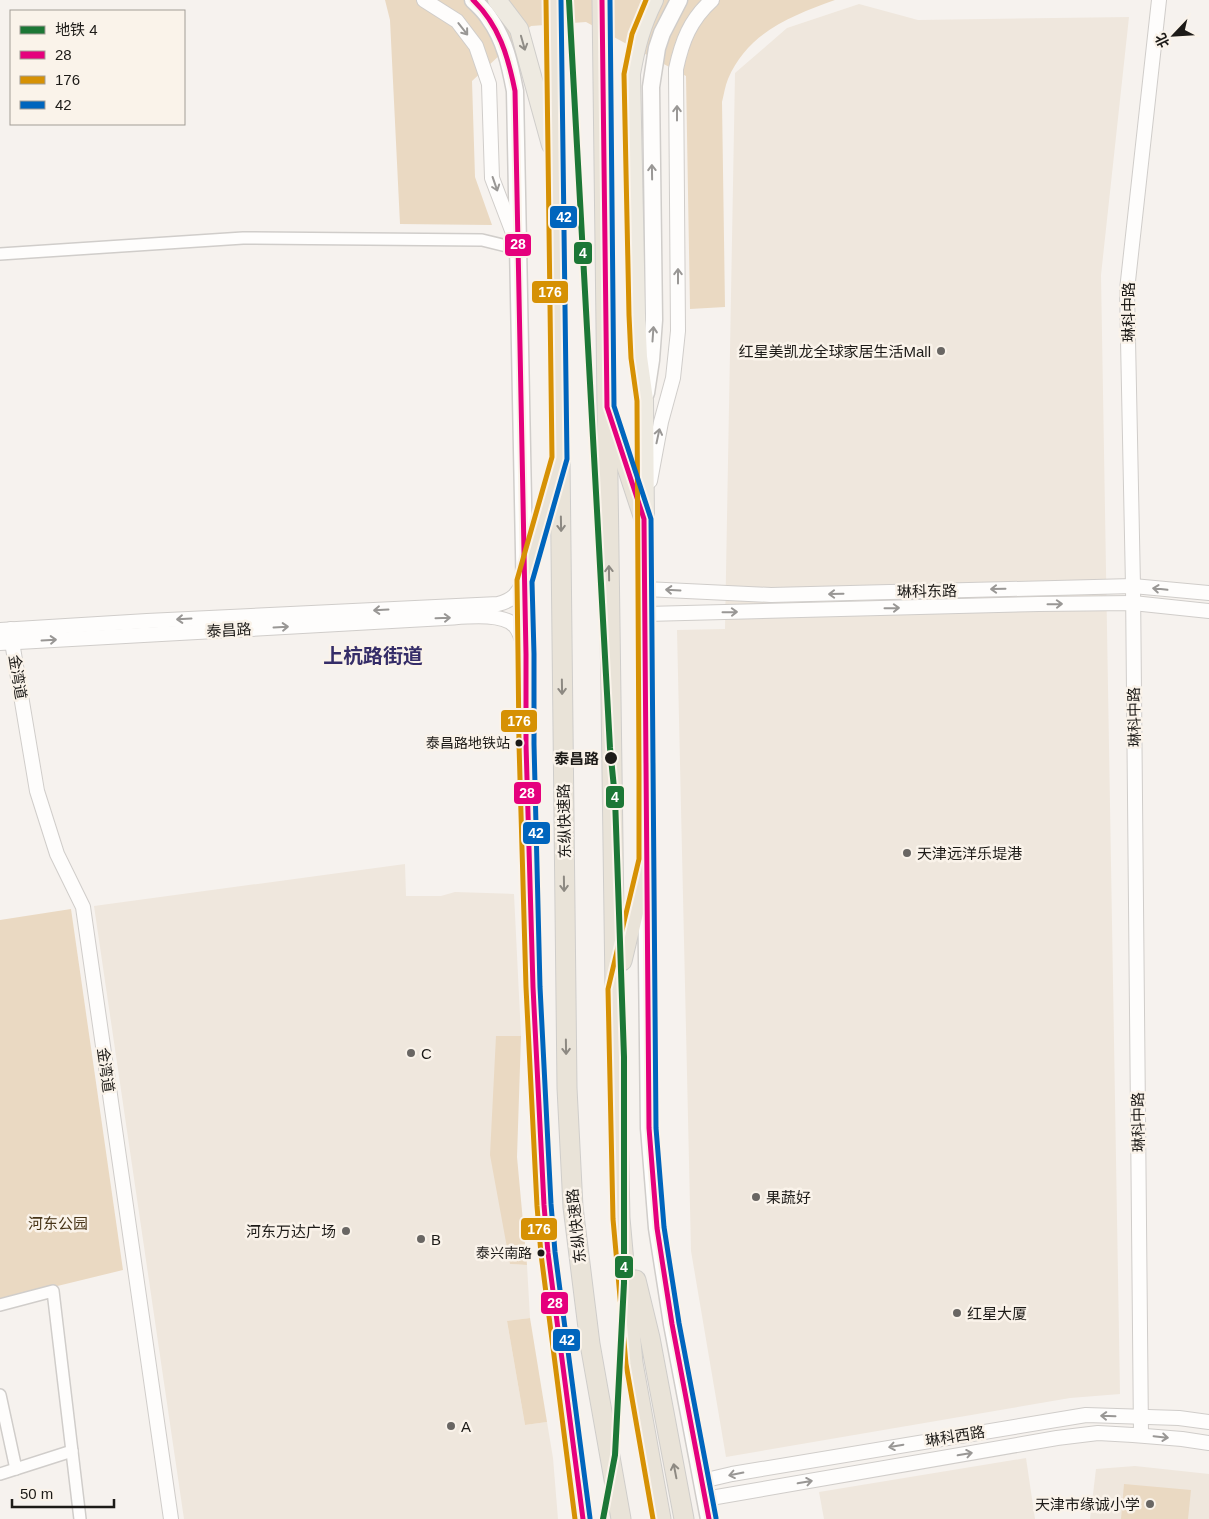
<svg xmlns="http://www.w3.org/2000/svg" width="1209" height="1519" font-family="Helvetica,'Noto Sans SC',sans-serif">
  <rect width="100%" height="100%" fill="#f6f2ee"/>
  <g fill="#efe7dd">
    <polygon points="859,4 918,20 1129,17 1101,275 1120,1394 1070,1398 726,1457 691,1251 677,630 725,629 735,73 787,28"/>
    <polygon points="405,864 406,896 441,896 455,892 514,894 521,1036 496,1036 510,1264 527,1265 530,1318 507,1321 525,1425 547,1422 553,1458 558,1519 184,1519 94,906"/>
    <polygon points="1026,1458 1035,1519 824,1519 819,1492"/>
    <polygon points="1135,1466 1209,1474 1209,1519 1090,1519 1096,1469"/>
  </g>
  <g fill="#ead9c2">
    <path d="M385,0H835C791,16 748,32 728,79C725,86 724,94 722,102L725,307L690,309L686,76L586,22L531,26L472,81L475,177L492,225L400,224L390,20Z"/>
    <polygon points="71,909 123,1270 0,1300 0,920"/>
    <polygon points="496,1036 521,1036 517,1157 527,1265 510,1264 490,1155"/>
    <polygon points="530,1318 547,1422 525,1425 507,1321"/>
    <polygon points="1124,1484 1191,1490 1188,1519 1121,1519"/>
  </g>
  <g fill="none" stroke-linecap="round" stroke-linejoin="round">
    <defs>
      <g id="minor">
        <polyline points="0,254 243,238 482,240 519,249"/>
        <polyline points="0,1305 53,1291 80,1519"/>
        <polyline points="0,1395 16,1469"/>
        <polyline points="0,1474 72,1451"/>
      </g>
      <g id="tertiary">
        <polyline points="424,0 457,21 476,46 489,84 492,178 516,241"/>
        <path d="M650,481L661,422L673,378L678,331L676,69C682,41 690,20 712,0"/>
        <polyline points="645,589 771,595 1133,586 1209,593"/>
        <polyline points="646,614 1039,604 1133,603 1209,611"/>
        <polyline points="11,629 12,642 37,791 57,854 83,907 171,1519"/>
        <path d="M0,630L147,621L498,604C514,600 517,594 524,581"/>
        <path d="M0,643L445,618C464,617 502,612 515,626C520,632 522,640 524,647"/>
        <polyline points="1141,1435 1133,586 1127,290 1159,0"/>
        <polyline points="702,1481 732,1474 1086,1415 1179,1418 1209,1422"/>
        <polyline points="705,1499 1057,1438 1098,1433 1133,1435 1182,1439 1209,1443"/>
      </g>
      <g id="secondary">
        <path d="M473,0C479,6 485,11 489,18C505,40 510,65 515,91L526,654V744L533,987L544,1205L548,1253L583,1519"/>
        <polyline points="646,393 651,360 654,320 651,87 657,48 662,33 679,0"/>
        <polyline points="646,876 649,1128 657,1228 672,1324 709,1519"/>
      </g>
      <g id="primary">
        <polyline points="497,0 519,29 551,145"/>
        <path d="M646,860L647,774L644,400L638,357L636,315L631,74C636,46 641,26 654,0"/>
      </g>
      <g id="trunk">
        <polyline points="553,0 560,458 567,1088 573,1207 590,1344 621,1519"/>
        <polyline points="602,0 607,407 615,989 620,1218 633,1363 661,1519"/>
        <polyline points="613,425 644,519"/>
        <polyline points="524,581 554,478"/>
        <polyline points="622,961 646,860"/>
        <polyline points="636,1280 650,1338 684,1519"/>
      </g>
    </defs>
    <use href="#minor" stroke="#d0cdca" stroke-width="14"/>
    <use href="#tertiary" stroke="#d0cdca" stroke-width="16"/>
    <use href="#secondary" stroke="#d0cdca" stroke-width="19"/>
    <use href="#primary" stroke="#cfcdca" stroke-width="20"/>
    <use href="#trunk" stroke="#cfcdca" stroke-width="21"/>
    <use href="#minor" stroke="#fefdfc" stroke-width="11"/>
    <use href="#tertiary" stroke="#fefdfc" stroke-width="14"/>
    <use href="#secondary" stroke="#fefdfc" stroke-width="16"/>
    <use href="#primary" stroke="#eeeae1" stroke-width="18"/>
    <use href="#trunk" stroke="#e9e3d8" stroke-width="19"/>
    <defs>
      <g id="bus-1">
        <path d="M473,0C499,25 508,56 515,91L526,654V744L533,987L544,1205L548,1253L583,1519"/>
        <polyline points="602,0 607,407 644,519 649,1128 657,1228 672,1324 709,1519"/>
      </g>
      <g id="bus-2">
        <polyline points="546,0 552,457 517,580 518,654 519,744 526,987 537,1206 541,1254 575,1519"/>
        <polyline points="646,0 632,34 624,74 629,315 631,358 637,401 639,774 639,859 608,989 613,1219 626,1364 653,1519"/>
      </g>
      <g id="bus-3">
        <polyline points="561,0 567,459 532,582 534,654 534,744 540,987 551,1204 555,1252 590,1518"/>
        <polyline points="610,0 614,406 651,519 656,1128 664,1227 679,1323 716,1518"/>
      </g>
    </defs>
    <use href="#bus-1" stroke="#faf3ea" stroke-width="9"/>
    <use href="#bus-2" stroke="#faf3ea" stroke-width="9"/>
    <use href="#bus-3" stroke="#faf3ea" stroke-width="9"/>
    <use href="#bus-1" stroke="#e5007d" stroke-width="5"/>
    <use href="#bus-2" stroke="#d69104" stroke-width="5"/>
    <use href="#bus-3" stroke="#0065bd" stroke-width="5"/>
    <defs>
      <polyline id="metro-1" points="569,0 610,748 615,798 624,1057 624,1283 615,1455 603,1519"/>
    </defs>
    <use href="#metro-1" stroke="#faf3ea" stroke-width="10"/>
    <use href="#metro-1" stroke="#1c7736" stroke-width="6"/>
  </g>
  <defs><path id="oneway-shaft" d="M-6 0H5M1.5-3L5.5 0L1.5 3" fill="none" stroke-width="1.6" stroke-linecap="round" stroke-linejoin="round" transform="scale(1.25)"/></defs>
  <g stroke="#999795">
    <use href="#oneway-shaft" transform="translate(463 29) rotate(52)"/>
    <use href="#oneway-shaft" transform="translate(677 113) rotate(-90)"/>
    <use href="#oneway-shaft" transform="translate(652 172) rotate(-91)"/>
    <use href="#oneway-shaft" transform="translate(495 184) rotate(71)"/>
    <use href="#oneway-shaft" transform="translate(678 276) rotate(-90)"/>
    <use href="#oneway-shaft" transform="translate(653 334) rotate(-86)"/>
    <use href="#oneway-shaft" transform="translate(658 436) rotate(-78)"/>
    <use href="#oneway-shaft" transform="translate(998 589) rotate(179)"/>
    <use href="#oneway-shaft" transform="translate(1160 589) rotate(-174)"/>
    <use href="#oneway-shaft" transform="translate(673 590) rotate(-177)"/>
    <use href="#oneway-shaft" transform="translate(836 594) rotate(179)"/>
    <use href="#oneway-shaft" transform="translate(1055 604) rotate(-1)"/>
    <use href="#oneway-shaft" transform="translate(892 608) rotate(-1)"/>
    <use href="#oneway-shaft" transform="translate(381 610) rotate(177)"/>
    <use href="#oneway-shaft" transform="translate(730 612) rotate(-1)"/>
    <use href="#oneway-shaft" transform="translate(443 618) rotate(-2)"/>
    <use href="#oneway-shaft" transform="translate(184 619) rotate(177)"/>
    <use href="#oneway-shaft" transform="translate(281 627) rotate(-3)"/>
    <use href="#oneway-shaft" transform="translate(49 640) rotate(-3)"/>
    <use href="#oneway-shaft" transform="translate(1108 1416) rotate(-178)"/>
    <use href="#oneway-shaft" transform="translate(1161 1437) rotate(6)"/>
    <use href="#oneway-shaft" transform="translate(896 1446) rotate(170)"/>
    <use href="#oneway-shaft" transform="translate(965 1454) rotate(-10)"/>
    <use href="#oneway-shaft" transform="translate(736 1474) rotate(169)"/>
    <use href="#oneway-shaft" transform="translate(805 1482) rotate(-10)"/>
  </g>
  <use stroke="#908d87" href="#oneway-shaft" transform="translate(523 43) rotate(74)"/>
  <g stroke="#8d8982">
    <use href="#oneway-shaft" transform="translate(561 524) rotate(89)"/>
    <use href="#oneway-shaft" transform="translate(609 573) rotate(-91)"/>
    <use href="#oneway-shaft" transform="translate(562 687) rotate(89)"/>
    <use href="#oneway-shaft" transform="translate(564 884) rotate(89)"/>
    <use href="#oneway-shaft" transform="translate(566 1047) rotate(89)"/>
    <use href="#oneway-shaft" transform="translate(675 1471) rotate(-101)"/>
  </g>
  <g fill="#696663" stroke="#faf3ea" stroke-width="2">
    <circle cx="941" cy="351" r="5"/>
    <circle cx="907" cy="853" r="5"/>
    <circle cx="411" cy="1053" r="5"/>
    <circle cx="756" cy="1197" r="5"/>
    <circle cx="346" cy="1231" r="5"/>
    <circle cx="421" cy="1239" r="5"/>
    <circle cx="957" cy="1313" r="5"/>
    <circle cx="451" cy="1426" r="5"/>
    <circle cx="1150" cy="1504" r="5"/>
  </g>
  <g fill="#1d1b18" stroke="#faf3ea" stroke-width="2">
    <circle cx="519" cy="743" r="4.5"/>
    <circle cx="611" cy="758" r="7"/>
    <circle cx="541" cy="1253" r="4.5"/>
  </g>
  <g text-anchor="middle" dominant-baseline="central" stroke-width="5" stroke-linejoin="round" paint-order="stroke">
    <g font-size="14" fill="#1d1b18" stroke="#faf3ea" text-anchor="end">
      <text x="510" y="743">泰昌路地铁站</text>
      <text x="532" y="1253">泰兴南路</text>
    </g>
    <g font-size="15" fill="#1d1b18" stroke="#faf3ea">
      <text transform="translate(1128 312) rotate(-90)">琳科中路</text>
      <text transform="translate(927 591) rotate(-1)">琳科东路</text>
      <text transform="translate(229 630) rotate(-3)">泰昌路</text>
      <text transform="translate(18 677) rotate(81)">金湾道</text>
      <text transform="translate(1134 717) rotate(-91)">琳科中路</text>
      <text transform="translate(564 821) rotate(-91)">东纵快速路</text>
      <text transform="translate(106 1070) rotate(82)">金湾道</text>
      <text transform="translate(1138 1122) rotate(-91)">琳科中路</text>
      <text transform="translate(576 1226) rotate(-96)">东纵快速路</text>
      <text transform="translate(955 1436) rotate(-9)">琳科西路</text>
    </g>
    <g font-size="15" fill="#1d1b18" stroke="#faf3ea" text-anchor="start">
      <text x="931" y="351" text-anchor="end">红星美凯龙全球家居生活Mall</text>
      <text x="917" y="853">天津远洋乐堤港</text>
      <text x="421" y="1053">C</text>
      <text x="766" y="1197">果蔬好</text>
      <text x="336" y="1231" text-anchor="end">河东万达广场</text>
      <text x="431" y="1239">B</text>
      <text x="967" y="1313">红星大厦</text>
      <text x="461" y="1426">A</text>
      <text x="1140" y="1504" text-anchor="end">天津市缘诚小学</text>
    </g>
    <g font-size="15" font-weight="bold" fill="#1d1b18" stroke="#faf3ea" text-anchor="end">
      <text x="599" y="758">泰昌路</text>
    </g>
    <g font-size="15" fill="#473417" stroke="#faf3ea">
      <text x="58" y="1223">河东公园</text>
    </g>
    <g font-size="20" font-weight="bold" fill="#352d68" stroke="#faf3ea">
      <text x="373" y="656">上杭路街道</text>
    </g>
  </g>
  <g stroke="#faf3ea" stroke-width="2">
    <rect x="549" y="205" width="29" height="24" rx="5" fill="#0065bd"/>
    <rect x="504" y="233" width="28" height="24" rx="5" fill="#e5007d"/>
    <rect x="573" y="241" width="20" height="24" rx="5" fill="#1c7736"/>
    <rect x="531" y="280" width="38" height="24" rx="5" fill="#d69104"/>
    <rect x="500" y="709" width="38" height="24" rx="5" fill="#d69104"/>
    <rect x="513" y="781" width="29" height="24" rx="5" fill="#e5007d"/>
    <rect x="605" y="785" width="20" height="24" rx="5" fill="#1c7736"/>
    <rect x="522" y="821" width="29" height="24" rx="5" fill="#0065bd"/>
    <rect x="520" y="1217" width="38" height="24" rx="5" fill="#d69104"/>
    <rect x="614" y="1255" width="20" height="24" rx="5" fill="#1c7736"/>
    <rect x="540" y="1291" width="29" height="24" rx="5" fill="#e5007d"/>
    <rect x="552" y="1328" width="29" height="24" rx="5" fill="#0065bd"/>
  </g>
  <g font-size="14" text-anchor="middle" font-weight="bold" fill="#fff">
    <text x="564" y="222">42</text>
    <text x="518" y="249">28</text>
    <text x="583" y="258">4</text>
    <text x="550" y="297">176</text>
    <text x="519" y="726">176</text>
    <text x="527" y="798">28</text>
    <text x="615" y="802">4</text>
    <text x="536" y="838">42</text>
    <text x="539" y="1234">176</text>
    <text x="624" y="1272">4</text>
    <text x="555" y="1308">28</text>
    <text x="567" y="1345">42</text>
  </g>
  <rect x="10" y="10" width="175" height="115" fill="#faf3ea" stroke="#a29d96"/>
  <rect x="20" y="26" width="25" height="8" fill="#1c7736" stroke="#a29d96"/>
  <text x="55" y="35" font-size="15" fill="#1d1b18">地铁 4</text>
  <rect x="20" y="51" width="25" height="8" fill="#e5007d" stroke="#a29d96"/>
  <text x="55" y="60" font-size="15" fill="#1d1b18">28</text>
  <rect x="20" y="76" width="25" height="8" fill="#d69104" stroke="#a29d96"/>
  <text x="55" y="85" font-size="15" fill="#1d1b18">176</text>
  <rect x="20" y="101" width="25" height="8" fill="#0065bd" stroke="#a29d96"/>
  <text x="55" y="110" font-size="15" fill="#1d1b18">42</text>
  <g transform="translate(1174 35) rotate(245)" stroke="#faf3ea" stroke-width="4" paint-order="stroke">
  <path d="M0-4L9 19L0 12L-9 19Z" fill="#1d1b18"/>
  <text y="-8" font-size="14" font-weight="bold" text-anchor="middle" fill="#1d1b18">北</text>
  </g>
  <path d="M12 1499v8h102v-8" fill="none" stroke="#1d1b18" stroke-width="2.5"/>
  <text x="20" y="1499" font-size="15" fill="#1d1b18" stroke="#faf3ea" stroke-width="4" paint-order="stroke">50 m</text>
</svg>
